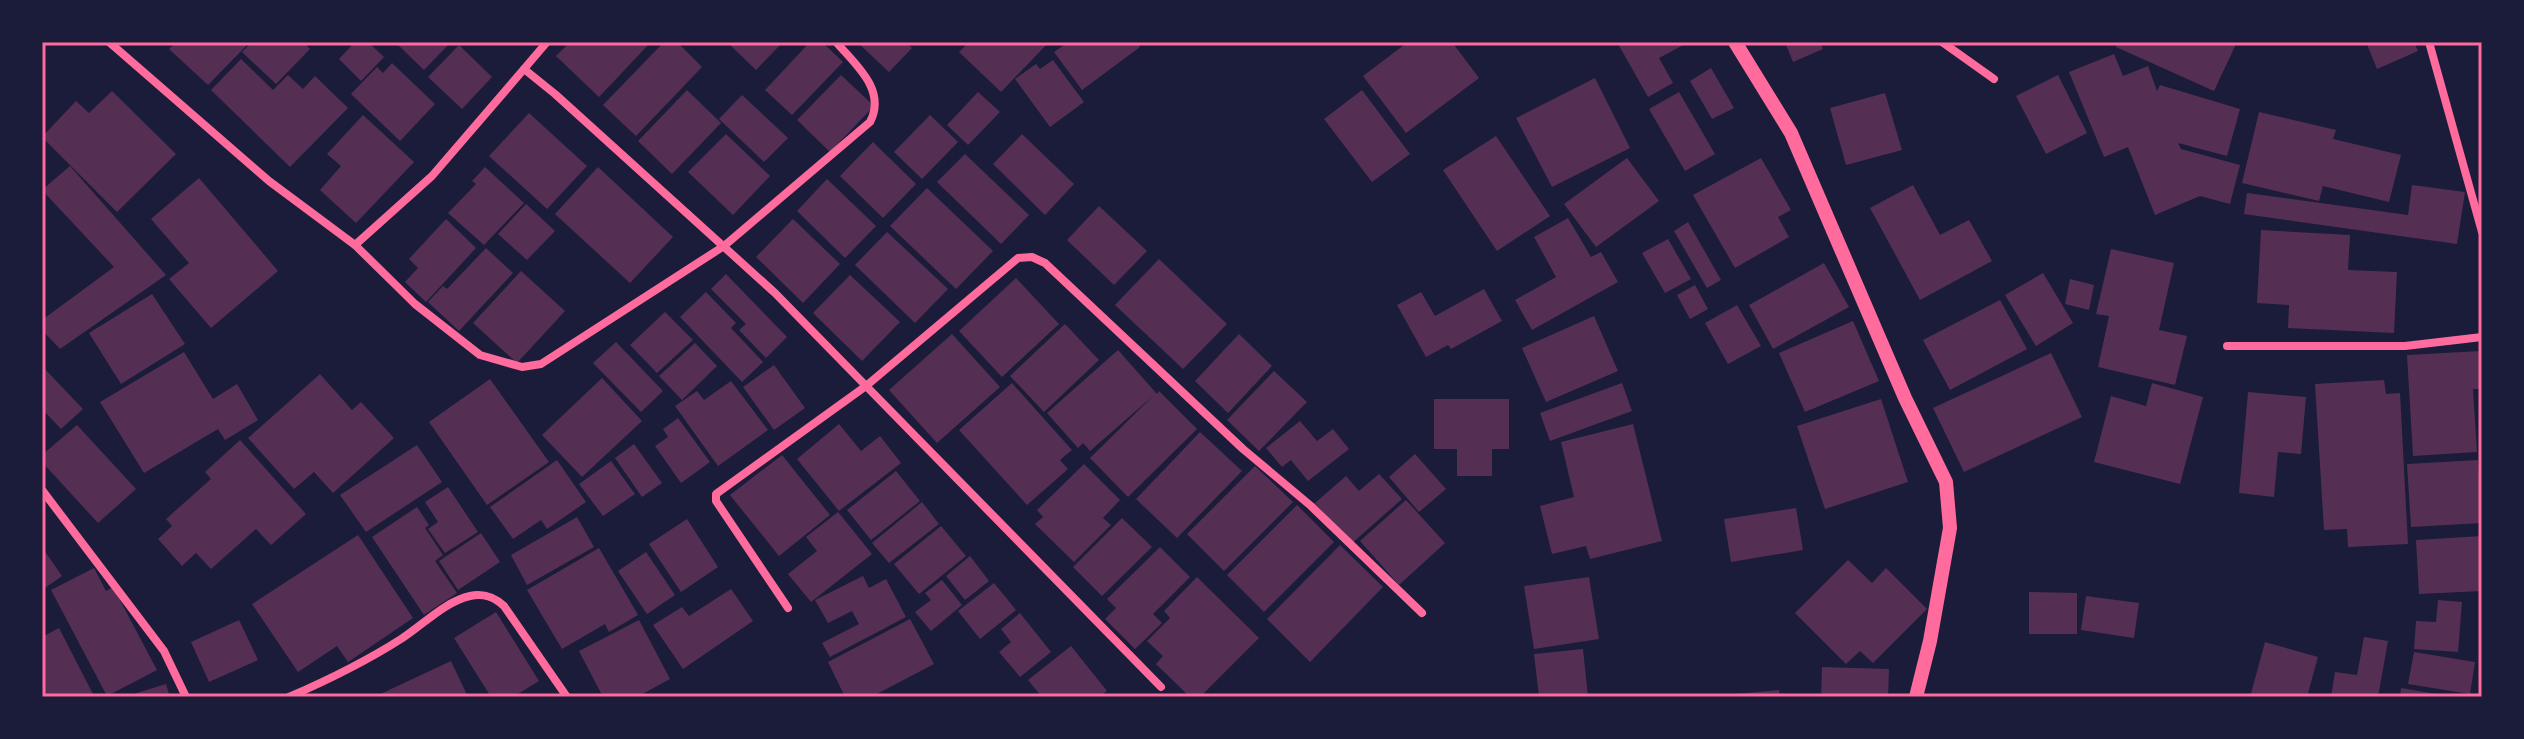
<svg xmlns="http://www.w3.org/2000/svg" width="2524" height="739" font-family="Overpass,sans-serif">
  <rect width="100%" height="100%" fill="#1b1b3a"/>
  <g fill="#542f53">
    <polygon points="176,42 250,42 208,85 169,49"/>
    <polygon points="252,42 303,42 310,49 276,84 242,52"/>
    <polygon points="355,42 368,42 384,57 361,81 339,59"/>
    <polygon points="395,42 451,42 424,70"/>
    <polygon points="570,42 651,42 599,97 556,56"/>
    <polygon points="664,42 677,42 702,67 636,136 603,105"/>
    <polygon points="727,42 783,42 756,70"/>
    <polygon points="810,42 822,42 843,62 792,115 765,90"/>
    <polygon points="857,42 906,42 912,48 889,72"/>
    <polygon points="969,42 1049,42 1001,92 959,52"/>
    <polygon points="1062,42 1136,42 1140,47 1082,90 1054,52 1064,45"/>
    <polygon points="1408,42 1452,42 1479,78 1406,133 1363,76"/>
    <polygon points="1617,42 1689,42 1659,58 1673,83 1648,97"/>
    <polygon points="1785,42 1820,42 1823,49 1793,62"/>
    <polygon points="2118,42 2237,42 2214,91 2116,47"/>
    <polygon points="2366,42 2414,42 2418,51 2377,69"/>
    <polygon points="459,45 492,77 462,109 428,77"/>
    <polygon points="2114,54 2123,76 2148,66 2157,91 2160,85 2240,109 2227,156 2178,143 2181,149 2240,165 2230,204 2200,196 2155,215 2128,147 2104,157 2069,72"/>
    <polygon points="241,59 273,90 288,75 303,89 315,76 348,108 290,167 211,90"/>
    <polygon points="1053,60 1084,102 1050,127 1015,79 1036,64 1040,69"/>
    <polygon points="392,63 435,104 400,141 351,94 377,67 383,73"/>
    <polygon points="1711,68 1734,108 1712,119 1690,81"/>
    <polygon points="841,75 874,106 830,152 797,120"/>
    <polygon points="2058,75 2087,133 2046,154 2016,96"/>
    <polygon points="1595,78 1630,148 1552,187 1516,118"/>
    <polygon points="687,90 721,123 672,174 638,141"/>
    <polygon points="1362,90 1410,154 1372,182 1324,119"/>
    <polygon points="112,91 176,154 117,212 42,137 76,101 89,113"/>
    <polygon points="978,92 1000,112 968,145 947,125"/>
    <polygon points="1679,92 1715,154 1685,171 1649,109"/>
    <polygon points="1885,93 1902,150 1846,165 1830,108"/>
    <polygon points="742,95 788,138 764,162 719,119"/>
    <polygon points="2259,112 2336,130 2333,139 2401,155 2389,202 2323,186 2319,201 2242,183"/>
    <polygon points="529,113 587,166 547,209 489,156"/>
    <polygon points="363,115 414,162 356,223 320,190 341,166 327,154"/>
    <polygon points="930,115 958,142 922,179 894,152"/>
    <polygon points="726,134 770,176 733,215 688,172"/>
    <polygon points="1022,134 1074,184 1045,215 993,164"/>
    <polygon points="1496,136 1550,216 1497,251 1443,170"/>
    <polygon points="873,142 916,184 883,218 840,176"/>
    <polygon points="965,154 1029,215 1001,244 937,182"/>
    <polygon points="1627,158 1659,201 1596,247 1564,204"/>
    <polygon points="1761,158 1791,210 1778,217 1789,237 1735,268 1693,195"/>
    <polygon points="70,166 166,275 60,349 42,330 42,320 114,267 42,190"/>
    <polygon points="485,167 524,203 484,245 448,213 476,184 472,181"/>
    <polygon points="598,167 673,237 630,283 555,214"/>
    <polygon points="199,178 278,271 211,328 169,279 189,263 151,219"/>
    <polygon points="827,179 876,226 845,258 797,211"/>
    <polygon points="1913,185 1940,235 1969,220 1992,261 1920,300 1870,208"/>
    <polygon points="2412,185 2465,192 2457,244 2244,214 2247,193 2408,215"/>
    <polygon points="927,188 993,251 956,289 890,226"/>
    <polygon points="526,204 555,231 527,260 498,234"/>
    <polygon points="1099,206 1147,251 1114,285 1067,240"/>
    <polygon points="1568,218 1591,257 1601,252 1618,282 1532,330 1515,300 1556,277 1534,237"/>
    <polygon points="446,219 476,248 426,302 405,282 418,268 409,259"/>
    <polygon points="793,219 840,264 803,303 756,257"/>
    <polygon points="1688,222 1721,280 1707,288 1674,231"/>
    <polygon points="2261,230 2350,235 2348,270 2397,272 2394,333 2288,328 2289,305 2257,303"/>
    <polygon points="887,232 948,289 915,323 855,265"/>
    <polygon points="1668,239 1691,279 1665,293 1642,253"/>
    <polygon points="486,248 513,273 459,331 428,302 443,286 447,289"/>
    <polygon points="2111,249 2174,263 2159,330 2187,336 2175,385 2098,367 2109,316 2096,314"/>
    <polygon points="1159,259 1227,324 1183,369 1115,305"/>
    <polygon points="1824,263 1849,307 1773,349 1749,305"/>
    <polygon points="521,271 565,311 517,363 473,323"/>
    <polygon points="2043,273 2073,323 2036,346 2005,295"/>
    <polygon points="726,274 787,337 766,358 739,330 746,324 711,289"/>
    <polygon points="850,275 900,322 862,361 813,313"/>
    <polygon points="1016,278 1059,324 1002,377 959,331"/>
    <polygon points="2070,279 2094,285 2089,310 2065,304"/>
    <polygon points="1695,285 1708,309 1690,319 1677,295"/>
    <polygon points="1484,289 1502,321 1451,349 1448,345 1426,357 1397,305 1421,292 1435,316"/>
    <polygon points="706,292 736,323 731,328 763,362 742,382 680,317"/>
    <polygon points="152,294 185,344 121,384 89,333"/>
    <polygon points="2000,300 2027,349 1950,390 1923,340"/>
    <polygon points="1737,305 1761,346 1728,364 1705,323"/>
    <polygon points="665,312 693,340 657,373 630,345"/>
    <polygon points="1594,316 1618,371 1546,402 1522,348"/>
    <polygon points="1853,321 1879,381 1805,412 1779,353"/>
    <polygon points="1065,324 1099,360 1044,412 1010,376"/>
    <polygon points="952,334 1000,387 937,443 889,390"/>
    <polygon points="1239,334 1272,366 1228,413 1195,381"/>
    <polygon points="616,342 663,391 641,412 593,363"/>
    <polygon points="695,343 717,366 682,400 659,376"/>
    <polygon points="1118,350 1157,394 1159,391 1197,429 1128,497 1090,458 1153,396 1090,451 1083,443 1078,448 1047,413"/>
    <polygon points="2481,351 2482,389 2473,389 2477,452 2413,456 2407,355"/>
    <polygon points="184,352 213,399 237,384 258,420 225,440 218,429 144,473 100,402"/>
    <polygon points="2051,353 2082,417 1964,472 1933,408"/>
    <polygon points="774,365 805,408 774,430 743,387"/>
    <polygon points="42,366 83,409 61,429 42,409"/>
    <polygon points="1274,371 1307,402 1259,451 1227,420"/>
    <polygon points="320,374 352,410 361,402 394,438 333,493 314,472 294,489 248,438"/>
    <polygon points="602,378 642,421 582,477 542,435"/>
    <polygon points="490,379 549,462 487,505 429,422"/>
    <polygon points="2384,380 2386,394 2400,393 2408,544 2348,547 2347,529 2324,530 2315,384"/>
    <polygon points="731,381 768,430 718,466 675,406 697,391 704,400"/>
    <polygon points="1012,383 1072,450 1060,460 1068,469 1027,505 959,430"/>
    <polygon points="1622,383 1632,411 1550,441 1540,413"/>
    <polygon points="2152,383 2203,397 2180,484 2094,462 2111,396 2146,406"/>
    <polygon points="2248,392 2306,397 2301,454 2278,452 2274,497 2239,493"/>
    <polygon points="1434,399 1509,399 1509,449 1492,449 1492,476 1457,476 1457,449 1434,449"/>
    <polygon points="1881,399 1908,482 1825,509 1797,426"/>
    <polygon points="678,418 710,462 681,483 655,446 668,437 663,429"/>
    <polygon points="1300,421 1317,441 1333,429 1349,449 1308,481 1291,460 1282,467 1266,448"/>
    <polygon points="839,424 861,451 880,436 901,463 839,511 797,459"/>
    <polygon points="1633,424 1662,541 1590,559 1586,546 1552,554 1540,506 1574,497 1561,442"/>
    <polygon points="77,425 136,489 98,523 42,462 42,455"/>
    <polygon points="1200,432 1242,471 1177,538 1136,499"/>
    <polygon points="240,440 306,514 271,545 256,529 211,569 196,553 182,566 158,539 172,526 166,519 211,479 205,472"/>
    <polygon points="634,444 662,483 642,497 615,458"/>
    <polygon points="417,445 442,482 366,532 340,495"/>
    <polygon points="1415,454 1446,489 1419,512 1389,477"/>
    <polygon points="782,455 830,515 779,556 730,495"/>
    <polygon points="557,460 586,502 547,529 541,520 513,539 490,507"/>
    <polygon points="2478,460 2482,523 2411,527 2407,464"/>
    <polygon points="611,461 635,494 603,516 579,484"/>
    <polygon points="1084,464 1120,500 1103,518 1111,525 1074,562 1035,524 1043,517 1037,510"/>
    <polygon points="1255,466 1293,502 1224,571 1187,534"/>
    <polygon points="896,471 920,501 871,540 847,510"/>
    <polygon points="1379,474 1402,499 1351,544 1315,503 1346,476 1359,491"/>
    <polygon points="448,487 478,532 445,553 428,529 438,522 425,502"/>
    <polygon points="1406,500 1445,543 1399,585 1360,541"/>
    <polygon points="922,502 939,524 889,563 872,543"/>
    <polygon points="1297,505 1334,542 1264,612 1227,575"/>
    <polygon points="417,507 429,525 425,528 443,555 435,561 457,593 424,615 372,537"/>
    <polygon points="1796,508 1803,550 1731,562 1724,519"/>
    <polygon points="838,512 872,554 811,602 788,574 817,551 806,537"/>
    <polygon points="577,517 594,547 527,585 511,555"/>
    <polygon points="1122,518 1152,547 1102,596 1073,567"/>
    <polygon points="687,519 718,567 681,592 649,544"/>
    <polygon points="941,526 966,556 919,594 894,564"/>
    <polygon points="481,533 500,562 458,590 439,561"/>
    <polygon points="358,535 413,618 348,662 337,646 298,672 252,604"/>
    <polygon points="2482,536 2482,591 2419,594 2416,540"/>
    <polygon points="1340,545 1383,587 1310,662 1267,619"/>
    <polygon points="42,547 62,576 42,590"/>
    <polygon points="1160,547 1190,577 1153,614 1162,623 1135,649 1105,619 1116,608 1107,599"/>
    <polygon points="599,548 638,615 609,632 605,624 562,649 527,590"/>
    <polygon points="646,552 675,595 647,614 618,571"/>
    <polygon points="970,556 989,581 965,600 946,576"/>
    <polygon points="1848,560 1872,583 1886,568 1927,609 1873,663 1860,651 1846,664 1795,613"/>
    <polygon points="94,568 106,591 113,587 157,670 107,696 51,590"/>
    <polygon points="863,576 869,588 886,579 906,617 830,657 822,643 859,624 852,611 828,623 815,600"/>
    <polygon points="1197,577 1259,638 1200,697 1190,697 1156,664 1163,656 1147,641 1170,618 1164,611"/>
    <polygon points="1589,577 1599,639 1534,649 1524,586"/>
    <polygon points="942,580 962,605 931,631 915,612 931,600 925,593"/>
    <polygon points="994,583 1016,610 980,639 958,611"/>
    <polygon points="731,589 753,621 683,669 653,625 682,607 689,616"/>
    <polygon points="2029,592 2077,593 2077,634 2029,634"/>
    <polygon points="2086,596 2139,603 2134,638 2081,630"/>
    <polygon points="2438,600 2462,602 2458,652 2414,649 2416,621 2436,622"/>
    <polygon points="496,612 539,681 513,697 491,697 454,638"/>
    <polygon points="1020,613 1051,652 1020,677 999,652 1011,642 1001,629"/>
    <polygon points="910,619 934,664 871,697 845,697 828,662"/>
    <polygon points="239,620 258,660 209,682 191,642"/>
    <polygon points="639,620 670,679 637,697 603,697 579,651"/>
    <polygon points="59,628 94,696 91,697 42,697 42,637"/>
    <polygon points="2364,637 2388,641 2378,697 2331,697 2335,672 2357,675"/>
    <polygon points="2265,642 2318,657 2307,697 2250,697"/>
    <polygon points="1071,646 1107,691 1099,697 1042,697 1028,680"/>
    <polygon points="1583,649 1588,697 1539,697 1534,654"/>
    <polygon points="2414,652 2475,662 2470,694 2408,684"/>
    <polygon points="451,661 468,697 374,697"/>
    <polygon points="1822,667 1889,669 1888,697 1821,697"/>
    <polygon points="166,684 170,697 127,697 127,696"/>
    <polygon points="2401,688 2442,695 2442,697 2400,697"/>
    <polygon points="1779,690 1780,697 1723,697 1723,695"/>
  </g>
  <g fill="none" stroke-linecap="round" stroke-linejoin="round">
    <g stroke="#ff6b9d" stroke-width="8">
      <polyline points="109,42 269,181 355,245 432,176 524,69 555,94 775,293 1161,687"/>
      <polyline points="1942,42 1994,79"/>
      <polyline points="2429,42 2482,232"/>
      <polyline points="524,69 547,42"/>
      <path d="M355,245L415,304L480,355L522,367L541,364L724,246L870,122C887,90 855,64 836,42"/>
      <polyline points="2227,346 2405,346 2482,337"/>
      <polyline points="42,490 164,651 186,697"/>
      <polyline points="788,608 716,501 716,494 866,386 1018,258 1032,257 1045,263 1243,449 1311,506 1422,613"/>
      <path d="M289,697C328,680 365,662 401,639C423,625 444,602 470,596C484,593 494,597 504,606L567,697"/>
    </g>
    <polyline stroke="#ff6b9d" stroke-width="14" points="1735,42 1791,133 1905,398 1946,482 1950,528 1930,641 1916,697"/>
  </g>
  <rect width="2524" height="739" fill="none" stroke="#1b1b3a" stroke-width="88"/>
  <rect x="44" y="44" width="2436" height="651" fill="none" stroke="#ff6b9d" stroke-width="3"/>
</svg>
